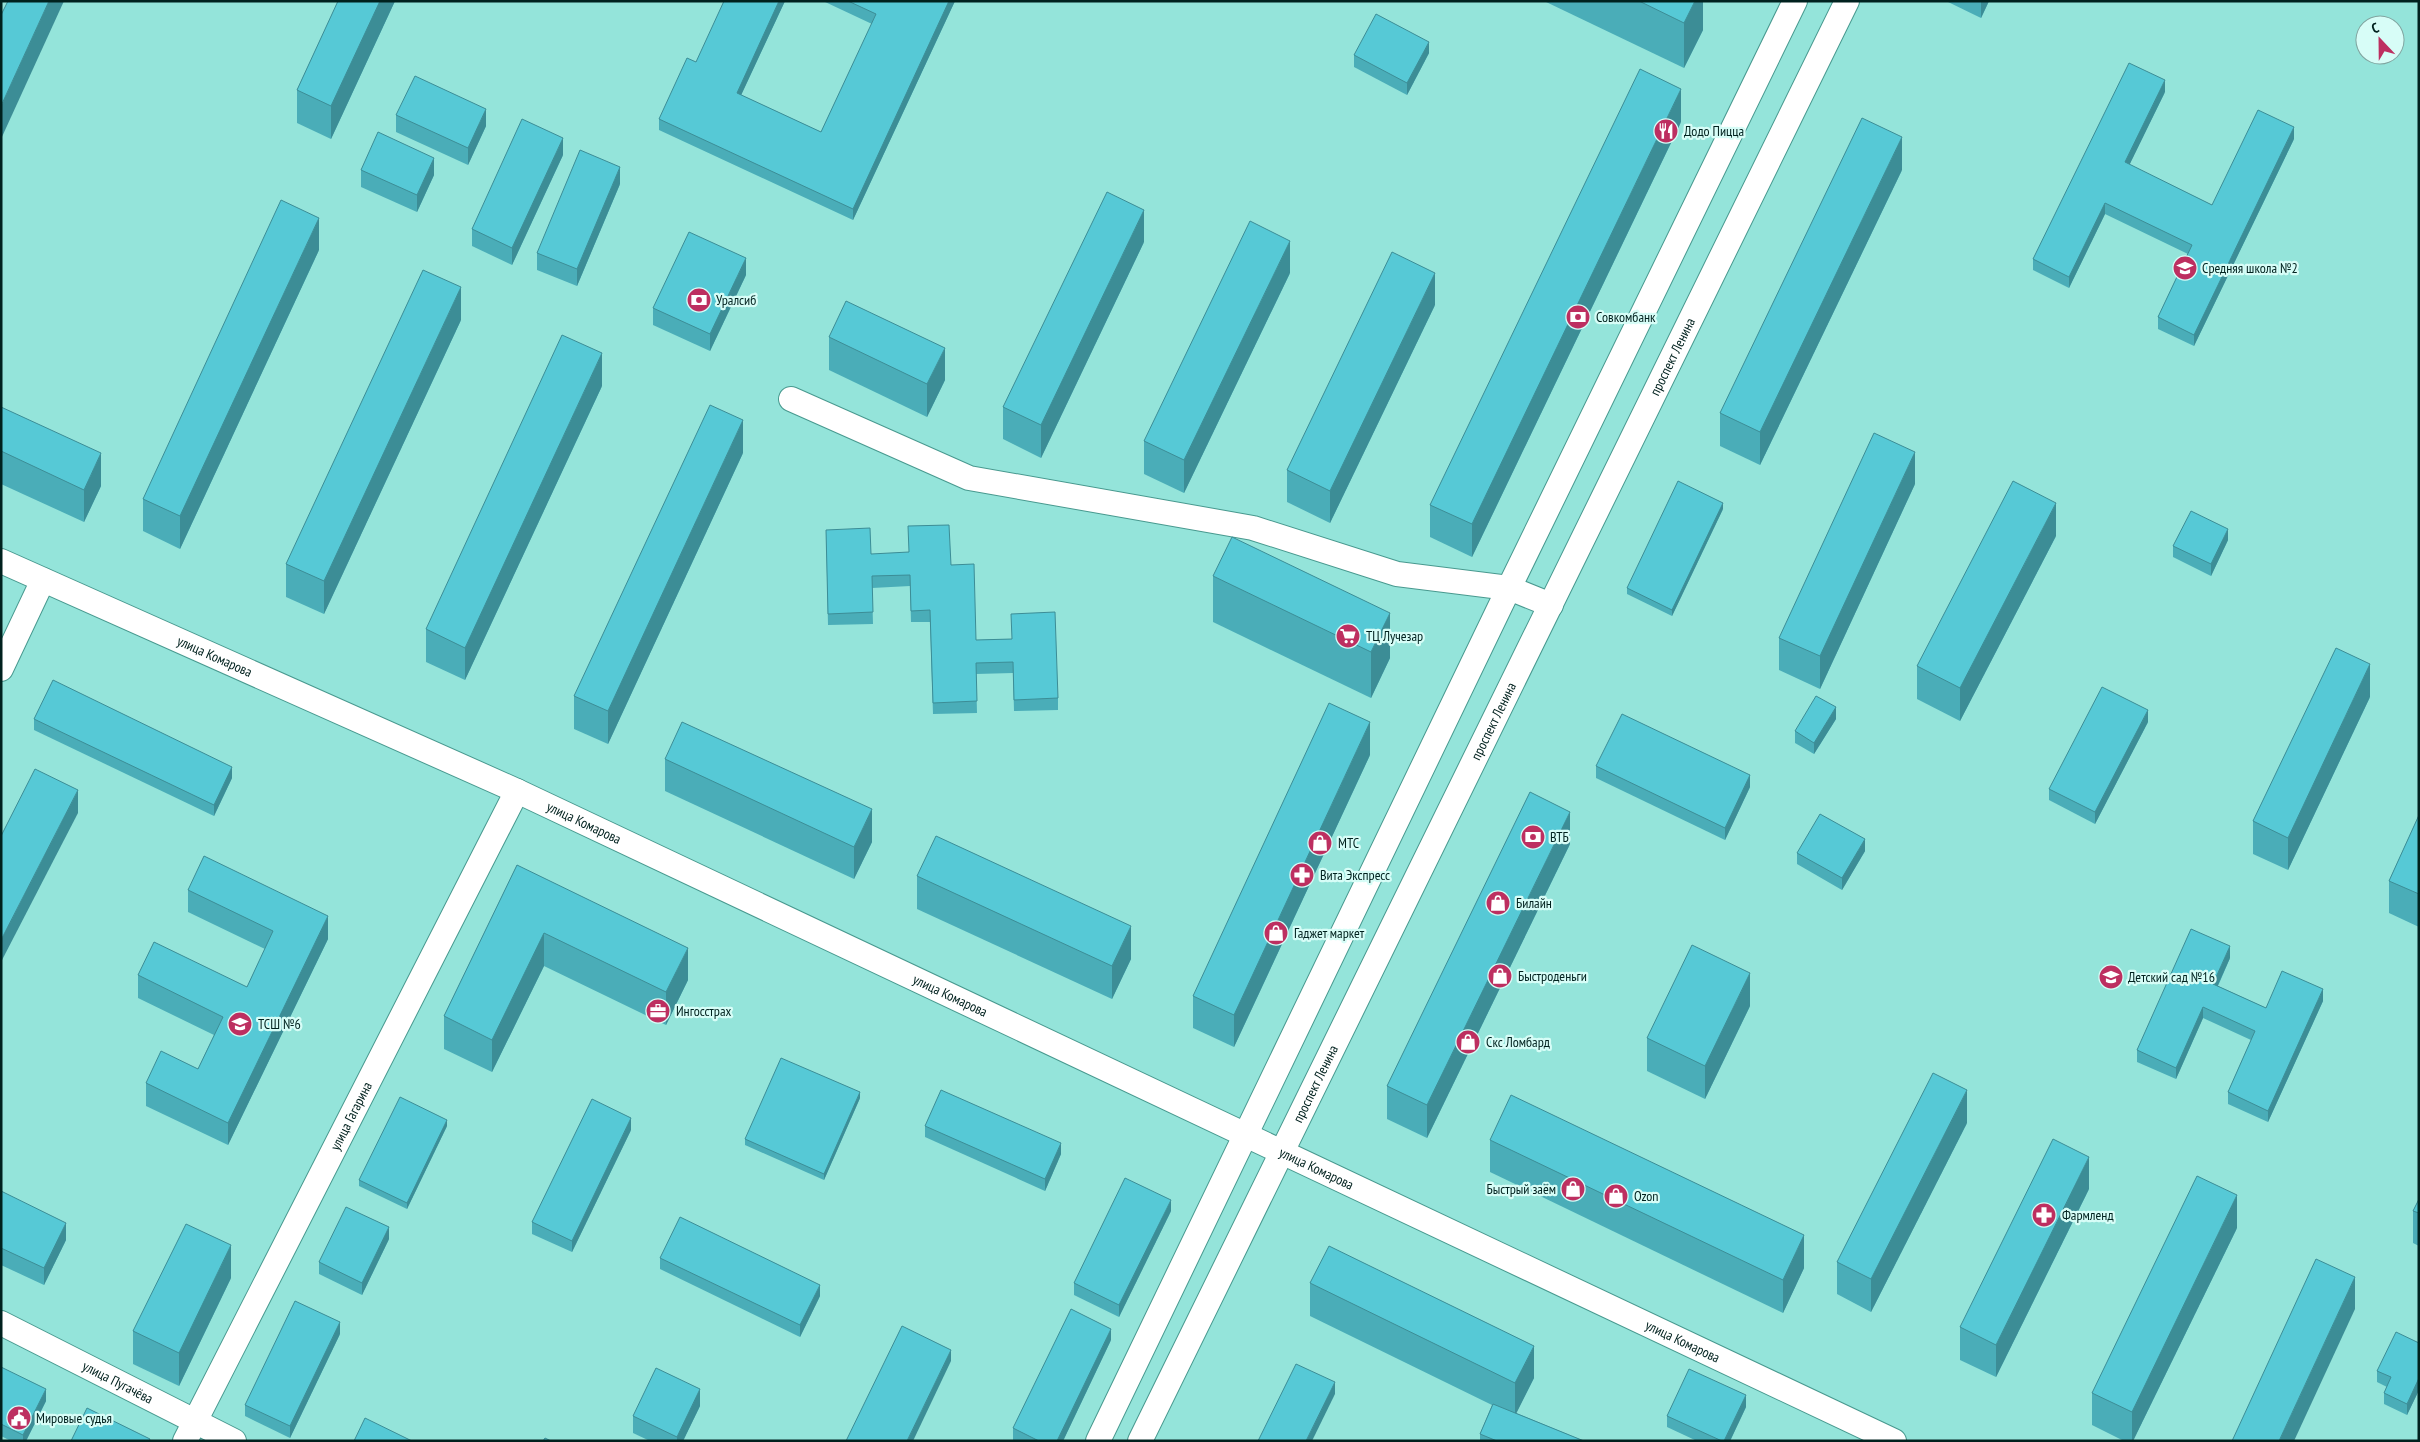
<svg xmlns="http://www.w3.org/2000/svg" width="2420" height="1442" font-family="'PT Sans Narrow',sans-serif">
  <rect width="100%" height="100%" fill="#94e4da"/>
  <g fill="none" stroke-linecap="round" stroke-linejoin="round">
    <defs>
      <g id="minor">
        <polyline points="791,399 969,478 1253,528 1397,574 1509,588 1551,605"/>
        <path id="s1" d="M1,561L517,791L1894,1441"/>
        <polyline points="1,669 43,580"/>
        <path id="s2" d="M1,1323L234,1441"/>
        <path id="s3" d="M185,1441L517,791"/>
        <polyline points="1098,1441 1509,588 1795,1"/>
        <path id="s4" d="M1140,1441L1847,1"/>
      </g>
    </defs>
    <use href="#minor" stroke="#48998f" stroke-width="26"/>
    <use href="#minor" stroke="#fff" stroke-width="24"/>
  </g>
  <g fill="#4aadb8">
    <polygon points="336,1 395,1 331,139 297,123 297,90 338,2"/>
    <polygon points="785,1 741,95 821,132 872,24 823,1 955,1 853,220 659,130 659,119 696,62"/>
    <polygon points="1544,1 1703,1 1703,30 1684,68"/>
    <polygon points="1946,1 1989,1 1981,18"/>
    <polygon points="1429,53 1407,95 1354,67 1354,55"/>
    <polygon points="2165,92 2129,165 2212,205 2294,139 2194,346 2158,329 2158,317 2188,254 2105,214 2069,288 2033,270 2033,259"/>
    <polygon points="396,115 486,126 468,165 396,132"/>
    <polygon points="1681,122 1472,557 1430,537 1430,505"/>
    <polygon points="563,155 512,265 472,246 472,229"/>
    <polygon points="361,170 434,175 417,212 361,187"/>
    <polygon points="1902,170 1760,465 1720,446 1720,413"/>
    <polygon points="620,184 577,286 537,270 537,253"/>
    <polygon points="1144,242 1041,458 1003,439 1003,407"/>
    <polygon points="319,250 180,549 143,531 143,499"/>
    <polygon points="1290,273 1184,493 1144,474 1144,441"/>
    <polygon points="746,275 710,351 653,325 653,308"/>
    <polygon points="1435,305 1330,523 1287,502 1287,470"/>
    <polygon points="461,320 324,614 286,597 286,564"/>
    <polygon points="829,337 945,380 927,417 829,370"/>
    <polygon points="602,386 465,680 426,662 426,629"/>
    <polygon points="1,407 101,486 84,522 1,484"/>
    <polygon points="743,453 608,744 574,729 574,696"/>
    <polygon points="1915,484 1820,689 1779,670 1779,638"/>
    <polygon points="1723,509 1672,616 1627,594 1627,588"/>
    <polygon points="826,530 871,554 951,565 976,640 1012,639 1058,698 1058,710 1014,711 1013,673 976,674 977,713 933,714 930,622 911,622 910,586 872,588 873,624 828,625"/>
    <polygon points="2056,536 1960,721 1917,699 1917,666"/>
    <polygon points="2228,540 2211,576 2173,557 2173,546"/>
    <polygon points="1213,576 1390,658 1371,698 1213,622"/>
    <polygon points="2370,697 2288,870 2253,854 2253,821"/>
    <polygon points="34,719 232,778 214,816 34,730"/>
    <polygon points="1836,719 1814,754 1795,743 1795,731"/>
    <polygon points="2148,722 2095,824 2049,800 2049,789"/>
    <polygon points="1370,755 1234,1047 1193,1028 1193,996"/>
    <polygon points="665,759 872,842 854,879 665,791"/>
    <polygon points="1596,766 1750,787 1725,840 1596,778"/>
    <polygon points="2419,815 2419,927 2389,913 2389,881"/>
    <polygon points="1570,844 1427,1138 1387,1119 1387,1086"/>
    <polygon points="1865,851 1842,890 1797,864 1797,853"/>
    <polygon points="517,865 688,980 666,1025 544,966 492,1072 444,1049 444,1016"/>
    <polygon points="917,876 1131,959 1112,999 917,909"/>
    <polygon points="188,890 328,939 228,1145 146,1106 146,1083 198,1069 214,1035 138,998 138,975 247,987 265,949 188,912"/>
    <polygon points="2230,958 2218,986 2266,1008 2323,1001 2268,1122 2228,1104 2228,1092 2251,1040 2203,1018 2176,1079 2137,1062 2137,1050"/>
    <polygon points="1750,1006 1705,1099 1647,1071 1647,1038"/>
    <polygon points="860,1098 824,1180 745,1145 745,1139"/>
    <polygon points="1967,1123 1871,1312 1837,1294 1837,1262"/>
    <polygon points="447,1126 407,1209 359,1186 359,1180"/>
    <polygon points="925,1126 1061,1154 1045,1191 925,1137"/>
    <polygon points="631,1130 572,1252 532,1234 532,1222"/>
    <polygon points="1490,1140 1804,1268 1783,1313 1490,1172"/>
    <polygon points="2089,1189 1996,1377 1960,1360 1960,1327"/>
    <polygon points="1,1191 66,1240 44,1285 1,1265"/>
    <polygon points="2419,1199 2419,1246 2413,1243 2413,1211"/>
    <polygon points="1171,1211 1119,1317 1074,1295 1074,1283"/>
    <polygon points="2237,1228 2133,1441 2124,1441 2092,1425 2092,1393"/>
    <polygon points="389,1239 362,1295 319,1274 319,1262"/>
    <polygon points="660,1258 820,1296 800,1337 660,1269"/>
    <polygon points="231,1278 179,1386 133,1364 133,1331"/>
    <polygon points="1310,1283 1534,1378 1516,1413 1584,1441 1480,1441 1480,1434 1492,1405 1310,1316"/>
    <polygon points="340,1334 290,1438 245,1416 245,1405"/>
    <polygon points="1111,1340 1063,1441 1015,1441 1013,1440 1013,1428"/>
    <polygon points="2419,1343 2419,1390 2407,1415 2384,1404 2384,1393 2387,1387 2377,1382 2377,1371"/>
    <polygon points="1,1367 46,1401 26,1441 11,1441 1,1436"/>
    <polygon points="700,1406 683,1441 650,1441 633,1433 633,1416"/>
    <polygon points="1746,1407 1730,1441 1697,1441 1667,1427 1667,1416"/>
  </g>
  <g fill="#3c8d96">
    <polygon points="49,1 64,1 1,139 1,106"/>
    <polygon points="380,1 395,1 331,139 331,106"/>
    <polygon points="779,1 785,1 737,104 737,93"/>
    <polygon points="949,1 955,1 853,220 853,209"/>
    <polygon points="1695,1 1703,1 1703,30 1684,68 1684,23"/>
    <polygon points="1981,1 1989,1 1981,18"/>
    <polygon points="1429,42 1429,53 1407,95 1407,83"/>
    <polygon points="2165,80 2165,92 2125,174 2125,162"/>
    <polygon points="1681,89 1681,122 1472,557 1472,524"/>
    <polygon points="486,109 486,126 468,165 468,148"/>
    <polygon points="2294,127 2294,139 2194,346 2194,335"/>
    <polygon points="1902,137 1902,170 1760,465 1760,432"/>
    <polygon points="563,138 563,155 512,265 512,248"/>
    <polygon points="434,158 434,175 417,212 417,195"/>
    <polygon points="620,167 620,184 577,286 577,269"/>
    <polygon points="2105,203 2105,214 2069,288 2069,277"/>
    <polygon points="1144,210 1144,242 1041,458 1041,425"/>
    <polygon points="319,218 319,250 180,549 180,516"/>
    <polygon points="1290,241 1290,273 1184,493 1184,460"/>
    <polygon points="746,258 746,275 710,351 710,334"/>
    <polygon points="1435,273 1435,305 1330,523 1330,491"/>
    <polygon points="461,287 461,320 324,614 324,581"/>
    <polygon points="945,348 945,380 927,417 927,384"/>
    <polygon points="602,353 602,386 465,680 465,648"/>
    <polygon points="743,420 743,453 608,744 608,711"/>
    <polygon points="1915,452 1915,484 1820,689 1820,656"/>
    <polygon points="101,453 101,486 84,522 84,490"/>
    <polygon points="1723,503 1723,509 1672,616 1672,610"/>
    <polygon points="2056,503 2056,536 1960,721 1960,688"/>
    <polygon points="2228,529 2228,540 2211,576 2211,564"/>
    <polygon points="1390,613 1390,658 1371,698 1371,652"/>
    <polygon points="2370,664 2370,697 2288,870 2288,838"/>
    <polygon points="1836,707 1836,719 1814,754 1814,743"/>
    <polygon points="2148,710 2148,722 2095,824 2095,812"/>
    <polygon points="1370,722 1370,755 1234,1047 1234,1015"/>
    <polygon points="232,767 232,778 214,816 214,805"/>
    <polygon points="1750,775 1750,787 1725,840 1725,828"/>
    <polygon points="78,790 78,813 1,962 1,940"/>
    <polygon points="872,809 872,842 854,879 854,847"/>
    <polygon points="1570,812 1570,844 1427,1138 1427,1105"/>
    <polygon points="1865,839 1865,851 1842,890 1842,878"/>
    <polygon points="328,916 328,939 228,1145 228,1123"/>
    <polygon points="1131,926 1131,959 1112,999 1112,966"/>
    <polygon points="544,933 544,966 492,1072 492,1040"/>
    <polygon points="2230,946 2230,958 2213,996 2213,984"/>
    <polygon points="688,948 688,980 666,1025 666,992"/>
    <polygon points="1750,973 1750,1006 1705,1099 1705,1066"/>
    <polygon points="2323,989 2323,1001 2268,1122 2268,1111"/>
    <polygon points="2203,1007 2203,1018 2176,1079 2176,1068"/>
    <polygon points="1967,1090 1967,1123 1871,1312 1871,1279"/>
    <polygon points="860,1092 860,1098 824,1180 824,1174"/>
    <polygon points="631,1118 631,1130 572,1252 572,1241"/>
    <polygon points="447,1120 447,1126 407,1209 407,1203"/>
    <polygon points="1061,1143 1061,1154 1045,1191 1045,1179"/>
    <polygon points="2089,1157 2089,1189 1996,1377 1996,1345"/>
    <polygon points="2237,1195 2237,1228 2133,1441 2132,1441 2132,1412"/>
    <polygon points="1171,1200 1171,1211 1119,1317 1119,1305"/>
    <polygon points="66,1223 66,1240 44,1285 44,1268"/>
    <polygon points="389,1227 389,1239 362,1295 362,1283"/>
    <polygon points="1804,1235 1804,1268 1783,1313 1783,1280"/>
    <polygon points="231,1245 231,1278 179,1386 179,1353"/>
    <polygon points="2355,1277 2355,1309 2294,1441 2279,1441"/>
    <polygon points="820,1285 820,1296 800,1337 800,1325"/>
    <polygon points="340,1322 340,1334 290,1438 290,1426"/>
    <polygon points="1111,1329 1111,1340 1063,1441 1057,1441"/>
    <polygon points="1534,1346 1534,1378 1515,1416 1515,1383"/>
    <polygon points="951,1350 951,1361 913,1441 907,1441"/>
    <polygon points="2419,1378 2419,1390 2407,1415 2407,1404"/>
    <polygon points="1335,1382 1335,1394 1312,1441 1306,1441"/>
    <polygon points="46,1389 46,1401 26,1441 23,1441 23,1435"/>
    <polygon points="700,1389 700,1406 683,1441 677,1441 677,1437"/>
    <polygon points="1746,1395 1746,1407 1730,1441 1724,1441"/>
  </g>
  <g fill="#56c9d6" stroke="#3c8d96">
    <polygon points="8,1 49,1 1,106 1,15"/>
    <polygon points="338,1 380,1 331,106 297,90"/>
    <polygon points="724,1 779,1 737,93 821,132 876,14 848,1 949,1 853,209 659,119 687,58 696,62"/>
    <polygon points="1639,1 1695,1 1684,23"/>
    <polygon points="1376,14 1429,42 1407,83 1354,55"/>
    <polygon points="2129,63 2165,80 2125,162 2212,205 2258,110 2294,127 2194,335 2158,317 2192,245 2105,203 2069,277 2033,259"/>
    <polygon points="1640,69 1681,89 1472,524 1430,505"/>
    <polygon points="415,76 486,109 468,148 396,115"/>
    <polygon points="1862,118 1902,137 1760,432 1720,413"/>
    <polygon points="522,119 563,138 512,248 472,229"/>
    <polygon points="378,132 434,158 417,195 361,170"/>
    <polygon points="580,150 620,167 577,269 537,253"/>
    <polygon points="1107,192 1144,210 1041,425 1003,407"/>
    <polygon points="281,200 319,218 180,516 143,499"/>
    <polygon points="1250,221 1290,241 1184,460 1144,441"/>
    <polygon points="689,232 746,258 710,334 653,308"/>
    <polygon points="1392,252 1435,273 1330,491 1287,470"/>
    <polygon points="423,270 461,287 324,581 286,564"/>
    <polygon points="846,301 945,348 927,384 829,337"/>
    <polygon points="562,335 602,353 465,648 426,629"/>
    <polygon points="710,405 743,420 608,711 574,696"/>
    <polygon points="1,407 101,453 84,490 1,451"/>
    <polygon points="1874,433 1915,452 1820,656 1779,638"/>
    <polygon points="1678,481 1723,503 1672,610 1627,588"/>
    <polygon points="2013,481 2056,503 1960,688 1917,666"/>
    <polygon points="2191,511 2228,529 2211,564 2173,546"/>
    <polygon points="949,525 951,565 974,564 976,640 1012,639 1011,614 1055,612 1058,698 1014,700 1013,662 976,663 977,701 933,703 930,610 911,611 910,575 872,576 873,612 828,614 826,530 870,528 871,554 909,552 908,526"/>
    <polygon points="1232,537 1390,613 1371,652 1213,576"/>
    <polygon points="2336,648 2370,664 2288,838 2253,821"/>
    <polygon points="53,680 232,767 214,805 34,719"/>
    <polygon points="2102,687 2148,710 2095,812 2049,789"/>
    <polygon points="1816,696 1836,707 1814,743 1795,731"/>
    <polygon points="1329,703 1370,722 1234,1015 1193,996"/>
    <polygon points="1622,714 1750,775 1725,828 1596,766"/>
    <polygon points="682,722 872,809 854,847 665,759"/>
    <polygon points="35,769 78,790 1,940 1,836"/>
    <polygon points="1530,792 1570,812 1427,1105 1387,1086"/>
    <polygon points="1820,814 1865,839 1842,878 1797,853"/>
    <polygon points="2419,815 2419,894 2389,881"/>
    <polygon points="936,836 1131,926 1112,966 917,876"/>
    <polygon points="204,856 328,916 228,1123 146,1083 161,1051 198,1069 223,1017 138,975 154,942 247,987 273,931 188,890"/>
    <polygon points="517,865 688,948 666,992 544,933 492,1040 444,1016"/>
    <polygon points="2191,929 2230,946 2213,984 2266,1008 2282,971 2323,989 2268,1111 2228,1092 2255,1031 2203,1007 2176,1068 2137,1050"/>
    <polygon points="1692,945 1750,973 1705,1066 1647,1038"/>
    <polygon points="781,1058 860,1092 824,1174 745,1139"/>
    <polygon points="1933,1073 1967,1090 1871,1279 1837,1262"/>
    <polygon points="941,1090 1061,1143 1045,1179 925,1126"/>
    <polygon points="1511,1095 1804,1235 1783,1280 1490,1140"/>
    <polygon points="400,1097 447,1120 407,1203 359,1180"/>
    <polygon points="592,1099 631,1118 572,1241 532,1222"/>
    <polygon points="2053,1139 2089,1157 1996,1345 1960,1327"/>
    <polygon points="2197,1176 2237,1195 2132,1412 2092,1393"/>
    <polygon points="1125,1178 1171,1200 1119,1305 1074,1283"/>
    <polygon points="1,1191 66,1223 44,1268 1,1248"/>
    <polygon points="2419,1199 2419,1213 2413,1211"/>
    <polygon points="346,1207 389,1227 362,1283 319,1262"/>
    <polygon points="680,1217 820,1285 800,1325 660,1258"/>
    <polygon points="186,1224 231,1245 179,1353 133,1331"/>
    <polygon points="1329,1246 1534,1346 1515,1383 1310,1283"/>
    <polygon points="2316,1259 2355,1277 2279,1441 2232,1441"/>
    <polygon points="295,1301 340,1322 290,1426 245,1405"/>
    <polygon points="1071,1309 1111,1329 1057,1441 1039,1441 1013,1428"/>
    <polygon points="902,1326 951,1350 907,1441 846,1441"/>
    <polygon points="2396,1332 2419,1343 2419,1378 2407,1404 2384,1393 2391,1377 2377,1371"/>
    <polygon points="1296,1364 1335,1382 1306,1441 1258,1441"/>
    <polygon points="1,1367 46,1389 23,1435 1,1424"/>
    <polygon points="656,1368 700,1389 677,1437 633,1416"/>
    <polygon points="1689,1369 1746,1395 1724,1441 1722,1441 1667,1416"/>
    <polygon points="1493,1404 1584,1441 1497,1441 1480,1434"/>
    <polygon points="87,1408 150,1439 149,1441 71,1441"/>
    <polygon points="365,1418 412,1441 354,1441"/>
    <polygon points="545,1438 551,1441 543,1441"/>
  </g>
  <defs>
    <symbol id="restaurant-disc" viewBox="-11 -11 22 22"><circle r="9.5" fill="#bd2f60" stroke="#d7fdf7"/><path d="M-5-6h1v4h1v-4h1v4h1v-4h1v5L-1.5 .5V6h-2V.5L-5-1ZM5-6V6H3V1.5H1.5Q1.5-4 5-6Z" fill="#fff"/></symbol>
    <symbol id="school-disc" viewBox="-11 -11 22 22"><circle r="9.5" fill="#bd2f60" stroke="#d7fdf7"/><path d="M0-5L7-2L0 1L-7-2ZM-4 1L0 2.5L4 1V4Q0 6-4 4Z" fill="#fff"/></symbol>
    <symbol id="bank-disc" viewBox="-11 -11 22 22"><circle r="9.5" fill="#bd2f60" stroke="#d7fdf7"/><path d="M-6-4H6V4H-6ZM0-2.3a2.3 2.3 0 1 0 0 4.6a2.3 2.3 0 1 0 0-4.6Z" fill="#fff"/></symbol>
    <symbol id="supermarket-disc" viewBox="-11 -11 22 22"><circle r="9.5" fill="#bd2f60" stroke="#d7fdf7"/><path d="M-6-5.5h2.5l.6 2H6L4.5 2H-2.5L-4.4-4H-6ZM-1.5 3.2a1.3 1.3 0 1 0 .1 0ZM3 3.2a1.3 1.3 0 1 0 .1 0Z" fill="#fff"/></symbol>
    <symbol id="shop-disc" viewBox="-11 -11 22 22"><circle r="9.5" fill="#bd2f60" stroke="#d7fdf7"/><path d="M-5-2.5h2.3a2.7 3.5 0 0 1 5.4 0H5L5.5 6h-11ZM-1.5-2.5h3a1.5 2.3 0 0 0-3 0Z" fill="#fff"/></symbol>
    <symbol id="pharmacy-disc" viewBox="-11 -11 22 22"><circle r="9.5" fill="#bd2f60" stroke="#d7fdf7"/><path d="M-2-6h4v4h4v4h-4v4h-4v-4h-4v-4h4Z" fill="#fff"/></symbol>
    <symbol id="office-disc" viewBox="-11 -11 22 22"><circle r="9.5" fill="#bd2f60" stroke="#d7fdf7"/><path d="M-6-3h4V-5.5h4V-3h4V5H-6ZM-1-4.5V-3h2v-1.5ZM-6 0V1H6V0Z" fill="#fff"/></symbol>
    <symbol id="civic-disc" viewBox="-11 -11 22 22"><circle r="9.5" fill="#bd2f60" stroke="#d7fdf7"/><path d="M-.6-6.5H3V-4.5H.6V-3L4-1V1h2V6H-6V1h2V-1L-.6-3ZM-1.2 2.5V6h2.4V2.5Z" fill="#fff"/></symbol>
  </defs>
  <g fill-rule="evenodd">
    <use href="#restaurant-disc" x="1652" y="117" width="28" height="28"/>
    <use href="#school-disc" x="2171" y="254" width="28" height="28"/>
    <use href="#bank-disc" x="685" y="286" width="28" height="28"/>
    <use href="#bank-disc" x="1564" y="303" width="28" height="28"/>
    <use href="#supermarket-disc" x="1334" y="622" width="28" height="28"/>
    <use href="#bank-disc" x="1519" y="823" width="28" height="28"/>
    <use href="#shop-disc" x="1306" y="829" width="28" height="28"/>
    <use href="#pharmacy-disc" x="1288" y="861" width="28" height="28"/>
    <use href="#shop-disc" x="1484" y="889" width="28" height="28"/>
    <use href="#shop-disc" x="1262" y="919" width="28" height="28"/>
    <use href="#shop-disc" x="1486" y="962" width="28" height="28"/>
    <use href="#school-disc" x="2097" y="963" width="28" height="28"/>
    <use href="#office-disc" x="644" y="997" width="28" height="28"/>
    <use href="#school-disc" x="226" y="1010" width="28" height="28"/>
    <use href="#shop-disc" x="1454" y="1028" width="28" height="28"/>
    <use href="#shop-disc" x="1559" y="1175" width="28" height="28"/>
    <use href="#shop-disc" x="1602" y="1182" width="28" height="28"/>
    <use href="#pharmacy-disc" x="2030" y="1201" width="28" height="28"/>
    <use href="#civic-disc" x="5" y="1404" width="28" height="28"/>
  </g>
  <g text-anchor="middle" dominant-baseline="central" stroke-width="4.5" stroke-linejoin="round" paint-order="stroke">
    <g font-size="14" fill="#00211e" stroke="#d7fdf7" text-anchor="start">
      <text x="1684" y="131">Додо Пицца</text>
      <text x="2202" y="268">Средняя школа №2</text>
      <text x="716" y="300">Уралсиб</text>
      <text x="1596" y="317">Совкомбанк</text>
      <text x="1366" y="636">ТЦ Лучезар</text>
      <text x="1550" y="837">ВТБ</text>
      <text x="1338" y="843">МТС</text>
      <text x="1320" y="875">Вита Экспресс</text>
      <text x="1516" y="903">Билайн</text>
      <text x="1294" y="933">Гаджет маркет</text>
      <text x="1518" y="976">Быстроденьги</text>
      <text x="2128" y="977">Детский сад №16</text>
      <text x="676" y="1011">Ингосстрах</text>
      <text x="258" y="1024">ТСШ №6</text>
      <text x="1486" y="1042">Скс Ломбард</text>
      <text x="1556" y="1189" text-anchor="end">Быстрый заём</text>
      <text x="1634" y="1196">Ozon</text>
      <text x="2062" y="1215">Фармленд</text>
      <text x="36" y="1418">Мировые судья</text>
    </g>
    <g font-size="14" fill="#00211e" stroke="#d7fdf7">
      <text stroke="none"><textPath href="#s4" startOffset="1208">проспект Ленина</textPath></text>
      <text stroke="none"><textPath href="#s1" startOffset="234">улица Комарова</textPath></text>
      <text stroke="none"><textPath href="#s4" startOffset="802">проспект Ленина</textPath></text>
      <text stroke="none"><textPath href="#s1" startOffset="639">улица Комарова</textPath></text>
      <text stroke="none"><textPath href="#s1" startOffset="1044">улица Комарова</textPath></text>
      <text stroke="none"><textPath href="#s4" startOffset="398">проспект Ленина</textPath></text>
      <text stroke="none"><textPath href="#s3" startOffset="365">улица Гагарина</textPath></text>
      <text stroke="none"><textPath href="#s1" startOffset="1449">улица Комарова</textPath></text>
      <text stroke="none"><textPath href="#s1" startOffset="1854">улица Комарова</textPath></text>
      <text stroke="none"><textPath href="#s2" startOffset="131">улица Пугачёва</textPath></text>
    </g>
  </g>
  <rect width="2420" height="1442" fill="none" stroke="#00211e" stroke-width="5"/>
  <g transform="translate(2380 40) rotate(338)"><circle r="24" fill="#d7fdf7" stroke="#81a5a0"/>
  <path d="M0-4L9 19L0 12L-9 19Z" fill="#bd2f60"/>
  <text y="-8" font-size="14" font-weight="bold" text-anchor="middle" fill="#00211e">С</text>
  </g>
</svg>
